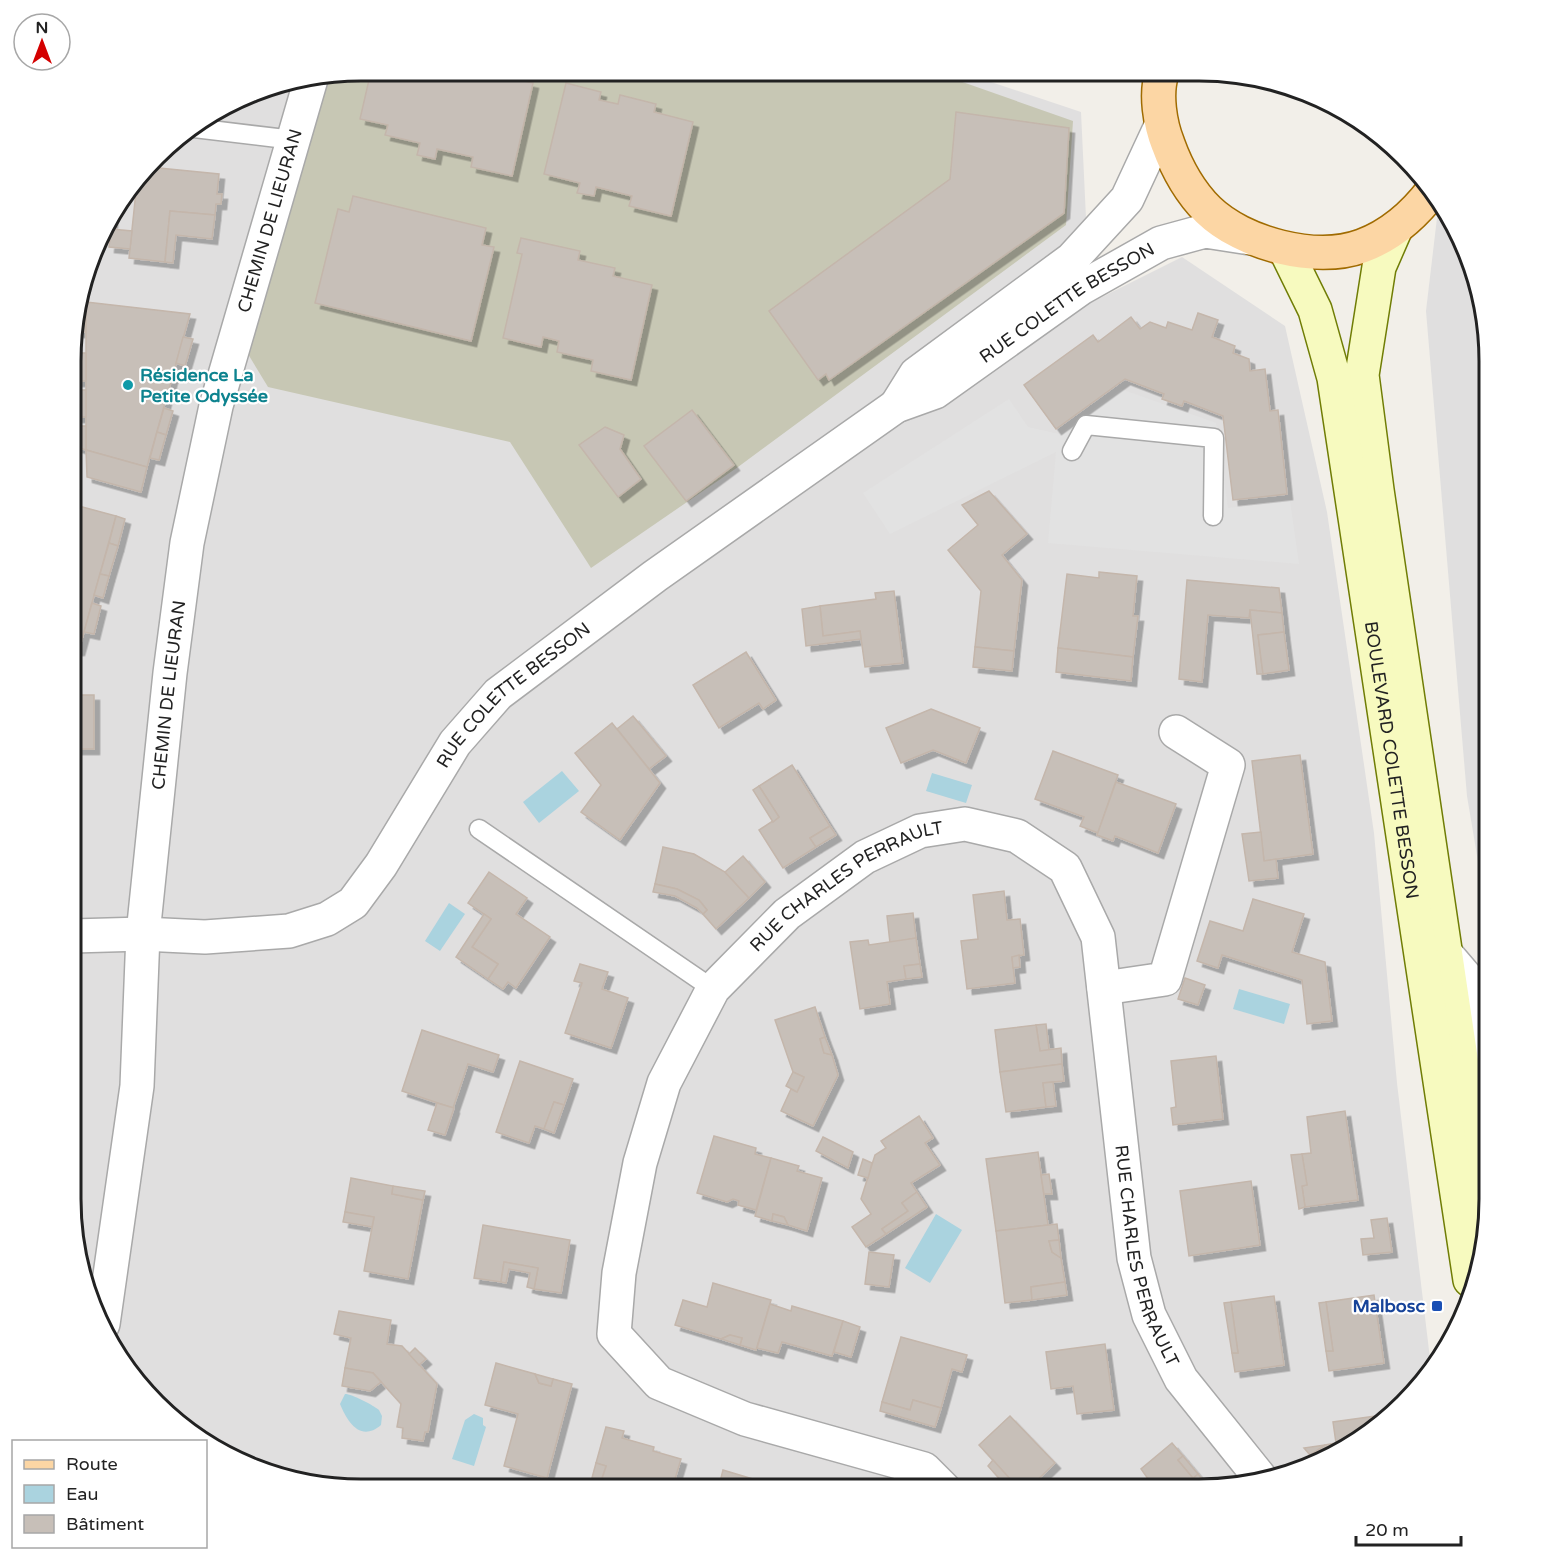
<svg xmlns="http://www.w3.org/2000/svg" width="1560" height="1560" font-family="'Varela Round',sans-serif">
  <defs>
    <filter id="shadow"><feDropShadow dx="5.5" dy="5.5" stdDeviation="0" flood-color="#0004"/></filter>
  </defs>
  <rect width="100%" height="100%" fill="#f2efe9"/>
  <g fill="#e0dfdf">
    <polygon points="361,71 961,72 1081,112 1090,303 1182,257 1285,326 1327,512 1374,833 1397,1083 1431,1367 1376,1430 1293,1474 1218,1489 342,1489 216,1451 130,1376 86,1293 71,1218 76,304 109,216 170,142 267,86"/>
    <polygon points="1439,201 1474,267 1489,342 1489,927 1467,796 1426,311"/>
  </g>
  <polygon fill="#c7c7b4" points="361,71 934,72 1073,121 1066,225 738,467 591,568 510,442 268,387 248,354 326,76"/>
  <polygon fill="#e2e2e2" points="1121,389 1216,423 1228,508 1290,501 1299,564 1048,543 1056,452 890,534 863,493 1009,399 1028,427 1059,434"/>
  <g fill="#aad3df">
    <polygon points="562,771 579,791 539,823 523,802"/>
    <polygon points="932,773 972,785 966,803 926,791"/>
    <polygon points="449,903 465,914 440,951 425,941"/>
    <polygon points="1239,989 1290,1004 1284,1024 1233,1009"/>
    <polygon points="936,1214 962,1230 930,1283 905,1268"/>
    <path d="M345,1394C352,1394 373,1405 379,1410L382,1416L381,1425C360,1443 347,1421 340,1404Z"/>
    <polygon points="474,1414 483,1418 483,1425 486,1427 474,1466 452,1459 465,1420"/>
  </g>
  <g fill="#c7bfb8" stroke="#c4b6ab" stroke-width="1.5" filter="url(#shadow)">
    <polygon points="371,71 493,71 492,74 533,83 512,176 471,167 473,157 437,149 435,159 417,155 420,143 385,135 388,125 360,119"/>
    <polygon points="566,83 601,92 599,100 618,104 620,95 656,104 654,112 693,122 671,216 629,206 632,196 596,187 594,196 577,193 580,183 544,174"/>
    <polygon points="956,112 1069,128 1064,213 829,380 826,374 818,380 769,311 950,179"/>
    <polygon points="149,167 219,174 217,194 222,194 221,204 216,204 215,215 170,211 165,262 129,258 137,182"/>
    <polygon points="353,196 486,228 482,245 494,247 471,341 315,303 338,209 349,212"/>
    <polygon points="113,211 111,229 105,228 109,216"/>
    <polygon points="170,211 215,215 212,239 176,235 173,263 165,262"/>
    <polygon points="111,229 132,231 130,249 109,247"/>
    <polygon points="521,238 580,251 578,260 615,268 613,276 652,285 631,380 591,371 593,360 557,352 559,341 543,337 541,347 503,338 522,254 517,253"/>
    <polygon points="77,301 86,302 86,332 77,332"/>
    <polygon points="86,302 190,314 147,467 86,450"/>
    <polygon points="1198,313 1218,320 1212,337 1235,346 1233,353 1249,359 1250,371 1265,369 1270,411 1278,410 1287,494 1233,500 1223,416 1184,401 1182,406 1162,399 1164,394 1125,379 1056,429 1024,385 1093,335 1098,342 1131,317 1140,329 1150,322 1166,328 1168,322 1192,330"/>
    <polygon points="183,337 193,339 185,366 176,363"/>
    <rect x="77" y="353" width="9" height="28"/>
    <rect x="77" y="390" width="9" height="27"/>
    <polygon points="164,408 173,411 166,435 157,432"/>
    <polygon points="692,410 734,465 686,501 644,446"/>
    <polygon points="77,426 86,426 86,450 77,447"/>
    <polygon points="605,427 624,435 620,449 641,479 618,497 579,445"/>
    <polygon points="157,432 166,435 159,460 150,458"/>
    <polygon points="86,450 147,467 141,492 87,477"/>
    <polygon points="989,491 1027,534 1002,555 1022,580 1014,651 975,647 981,591 948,550 978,525 962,505"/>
    <polygon points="75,505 116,516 79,650 74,650"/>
    <polygon points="116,516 125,519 118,546 109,543"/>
    <polygon points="109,543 118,546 109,576 100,574"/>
    <polygon points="1099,572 1137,576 1133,616 1138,616 1133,657 1058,648 1067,574 1099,578"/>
    <polygon points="100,574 109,576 103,598 94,595"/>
    <polygon points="1187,580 1279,588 1282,613 1250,610 1249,618 1208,615 1202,682 1179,679"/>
    <polygon points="894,591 903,663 865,667 860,631 823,636 820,606 876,599 875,593"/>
    <polygon points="92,603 101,606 94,634 84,632"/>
    <polygon points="820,606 823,636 860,631 861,639 806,646 802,609"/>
    <polygon points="1250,610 1282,613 1284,632 1258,635 1263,674 1257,674"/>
    <polygon points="1284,632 1289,670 1263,674 1258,635"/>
    <polygon points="975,647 1014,651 1012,671 973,667"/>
    <polygon points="1058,648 1133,657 1131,681 1056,672"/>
    <polygon points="746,652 776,700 763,709 759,703 719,728 693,685"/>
    <rect x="74" y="695" width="20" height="54"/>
    <polygon points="931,709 980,728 966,763 933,750 901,763 886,728"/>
    <polygon points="633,716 666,756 649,769 617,729"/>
    <polygon points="612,723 660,783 620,840 581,812 601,785 575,753"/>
    <polygon points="1053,751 1118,775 1098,833 1080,826 1084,817 1035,799"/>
    <polygon points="1300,755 1313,854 1264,861 1252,761"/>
    <polygon points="792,765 830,826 810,838 816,847 783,868 759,830 779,817 759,786"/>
    <polygon points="1116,782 1176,804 1158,853 1115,836 1113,841 1097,835"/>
    <polygon points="759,786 779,817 773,822 753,790"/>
    <polygon points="830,826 836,835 816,847 810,838"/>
    <polygon points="1261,832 1264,861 1276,859 1278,878 1249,881 1242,834"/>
    <polygon points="663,847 694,854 725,872 749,898 716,929 703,914 707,910 699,900 677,889 655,884"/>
    <polygon points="743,856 765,882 749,898 725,872"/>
    <polygon points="489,872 527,898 516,914 550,937 516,988 508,982 503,989 488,979 498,964 472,947 491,919 468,903"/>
    <polygon points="655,884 677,889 699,900 707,910 703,914 697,908 675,896 653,892"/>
    <polygon points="1004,891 1007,920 1020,919 1024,955 1012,957 1015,983 967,989 961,941 978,939 973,895"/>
    <polygon points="1253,899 1304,914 1292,952 1325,962 1332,1021 1307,1024 1302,980 1222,955 1218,968 1197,961 1210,921 1243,931"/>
    <polygon points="913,913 916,938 890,943 887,916"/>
    <polygon points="484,914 491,919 472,947 498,964 488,979 456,957"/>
    <polygon points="916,938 920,964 904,966 906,979 887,982 890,1004 860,1009 850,942 868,940 869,945"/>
    <polygon points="1019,955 1020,967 1013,968 1012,957"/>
    <polygon points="580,964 608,972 602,989 628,998 611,1048 565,1033 582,983 574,981"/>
    <polygon points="920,964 922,977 906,979 904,966"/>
    <polygon points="1185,978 1205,985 1198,1005 1178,999"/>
    <polygon points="815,1007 825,1037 820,1039 824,1053 832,1055 838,1075 813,1126 781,1111 791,1089 797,1092 804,1077 793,1072 775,1020"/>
    <polygon points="1046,1024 1049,1050 1040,1051 1036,1025"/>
    <polygon points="1036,1025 1040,1051 1061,1048 1062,1064 1000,1072 995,1030"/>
    <polygon points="422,1030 499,1055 493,1072 468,1064 453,1108 402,1091"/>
    <polygon points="825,1037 832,1055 824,1053 820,1039"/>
    <polygon points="1216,1056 1223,1119 1173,1125 1171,1108 1176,1107 1171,1061"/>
    <polygon points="520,1061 573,1079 564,1105 554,1102 544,1129 535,1126 529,1143 496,1132"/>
    <polygon points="1062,1064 1064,1081 1043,1083 1046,1107 1006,1112 1000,1072"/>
    <polygon points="793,1072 804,1077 797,1092 786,1086"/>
    <polygon points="1053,1082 1056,1106 1046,1107 1043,1083"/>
    <polygon points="554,1102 564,1105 554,1133 544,1129"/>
    <polygon points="437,1103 454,1108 445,1135 428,1130"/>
    <polygon points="1345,1111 1358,1200 1305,1207 1302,1186 1307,1185 1302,1154 1311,1153 1307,1117"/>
    <polygon points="919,1116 933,1138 925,1143 940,1165 911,1183 917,1192 902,1203 908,1211 882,1229 886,1234 866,1247 852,1227 871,1214 861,1199 875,1155 886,1148 881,1141"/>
    <polygon points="714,1136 756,1148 755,1154 771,1158 756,1210 738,1205 739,1201 733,1199 727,1202 697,1193"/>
    <polygon points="823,1137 853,1152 848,1168 816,1151"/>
    <polygon points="1038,1152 1048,1225 996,1231 986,1159"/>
    <polygon points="1302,1154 1307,1185 1302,1186 1305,1207 1299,1209 1291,1155"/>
    <polygon points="771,1158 799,1166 797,1171 822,1178 807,1231 788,1225 784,1217 773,1214 772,1221 755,1216"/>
    <polygon points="863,1159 872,1163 868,1178 858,1175"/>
    <polygon points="1049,1174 1052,1194 1044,1194 1041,1175"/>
    <polygon points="351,1178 393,1186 392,1194 423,1200 408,1279 364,1271 374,1217 345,1212"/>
    <polygon points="1251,1181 1260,1245 1189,1256 1180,1191"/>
    <polygon points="393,1186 425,1191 423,1200 392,1194"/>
    <polygon points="917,1192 927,1207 886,1234 882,1229 908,1211 902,1203"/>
    <polygon points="345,1212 374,1217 372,1227 343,1222"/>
    <polygon points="773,1214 784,1217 788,1225 772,1221"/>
    <polygon points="1387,1218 1392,1252 1363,1255 1361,1239 1374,1238 1371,1220"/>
    <polygon points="1057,1224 1059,1240 1049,1241 1052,1252 1061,1258 1065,1282 1031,1287 1032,1300 1005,1303 996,1231"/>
    <polygon points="483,1225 570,1240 561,1293 534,1289 538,1268 504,1262 501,1282 474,1278"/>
    <polygon points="1059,1240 1061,1258 1052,1252 1049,1241"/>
    <polygon points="869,1252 894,1255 889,1287 865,1284"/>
    <polygon points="504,1262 538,1268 534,1289 527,1287 530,1273 509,1269 506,1283 501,1282"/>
    <polygon points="1065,1282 1067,1295 1032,1300 1031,1287"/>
    <polygon points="713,1283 771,1300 756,1350 740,1345 742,1338 730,1335 721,1339 675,1325 683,1300 707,1307"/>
    <polygon points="1374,1295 1384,1363 1329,1371 1326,1351 1333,1351 1326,1302"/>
    <polygon points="1274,1296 1284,1365 1235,1372 1232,1353 1238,1353 1231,1302"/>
    <polygon points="1231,1302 1238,1353 1232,1353 1224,1303"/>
    <polygon points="1326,1302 1333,1351 1326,1351 1319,1303"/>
    <polygon points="770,1304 791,1311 792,1306 843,1321 832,1356 782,1342 778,1353 757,1348"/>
    <polygon points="339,1311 391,1320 387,1344 402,1346 437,1384 428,1432 425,1432 423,1441 402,1438 403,1428 397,1427 401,1404 373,1373 345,1368 351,1338 334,1334"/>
    <polygon points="843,1321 860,1327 851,1357 834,1352"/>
    <polygon points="730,1335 742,1338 740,1345 721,1339"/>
    <polygon points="901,1337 967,1355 962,1372 952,1369 941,1408 913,1400 910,1410 882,1402"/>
    <polygon points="1105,1344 1114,1410 1077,1414 1073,1386 1051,1389 1046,1352"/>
    <polygon points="415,1348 426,1359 419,1365 409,1354"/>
    <polygon points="496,1363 535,1374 539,1383 551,1386 553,1379 572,1384 547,1478 504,1466 518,1414 485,1405"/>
    <polygon points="345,1368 373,1373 381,1382 370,1391 342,1386"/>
    <polygon points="535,1374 553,1379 551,1386 539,1383"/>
    <polygon points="913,1400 941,1408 935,1427 880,1411 882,1402 910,1410"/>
    <polygon points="1390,1414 1376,1430 1315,1462 1310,1455 1325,1445 1336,1443 1333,1422"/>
    <polygon points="1010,1416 1055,1463 1028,1489 1008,1489 1004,1484 1010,1479 979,1445"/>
    <polygon points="606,1427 624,1431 622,1438 654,1447 653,1451 681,1459 672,1489 616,1489 600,1484 606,1466 596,1463"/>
    <polygon points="1172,1443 1183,1456 1178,1460 1193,1478 1198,1474 1210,1489 1152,1489 1148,1485 1151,1483 1141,1469"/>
    <polygon points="1325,1445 1310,1455 1304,1448"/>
    <polygon points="1183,1456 1198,1474 1193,1478 1178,1460"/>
    <polygon points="993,1460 1010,1479 1004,1484 988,1466"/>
    <polygon points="596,1463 606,1466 600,1484 616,1489 589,1489"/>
    <polygon points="723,1470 753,1479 750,1489 720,1482"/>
    <polygon points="753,1479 789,1489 750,1489"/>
    <polygon points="720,1482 745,1489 718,1489"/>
  </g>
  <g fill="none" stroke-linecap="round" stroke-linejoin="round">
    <defs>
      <g id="lane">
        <polyline points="194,128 294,140"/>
        <polyline points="1072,451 1086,425 1214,438 1213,516"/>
        <polyline points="479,829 713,989"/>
      </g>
      <g id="street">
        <polyline points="896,406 916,374 1072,259 1127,199 1161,126"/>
        <path id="s1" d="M73,936L143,934L205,937L289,931L327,919L353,903L381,865L455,743L498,694L655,576L896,406L935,392L1081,288L1161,243L1205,231L1250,238"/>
        <polyline points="1446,954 1476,989 1489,1063"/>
        <polyline points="1104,988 1165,979 1228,765 1176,732"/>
        <path id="s2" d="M103,1324L137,1086L143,934L170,673L187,543L216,406L311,79"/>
        <path id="s3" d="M944,1489L924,1469L745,1419L659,1383L614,1334L619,1273L640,1163L664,1083L713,989L787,914L865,857L920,831L965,824L1017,836L1065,868L1098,937L1134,1258L1149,1315L1181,1379L1262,1480"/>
      </g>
      <g id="secondary">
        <polyline points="1396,228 1379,267 1362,375 1377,490 1486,1227"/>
        <path id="s4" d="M1285,249L1315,310L1334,378L1470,1280"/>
      </g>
      <path id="primary" d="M1162,73C1155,94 1160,124 1168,144C1177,169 1189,191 1208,210C1243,244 1316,263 1362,246C1392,235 1414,215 1433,190"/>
    </defs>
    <use href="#lane" stroke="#a9a9a9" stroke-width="21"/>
    <use href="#street" stroke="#a9a9a9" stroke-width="36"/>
    <use href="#secondary" stroke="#707d05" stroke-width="36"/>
    <use href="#primary" stroke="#a06b00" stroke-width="36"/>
    <use href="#lane" stroke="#fff" stroke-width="18"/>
    <use href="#street" stroke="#fff" stroke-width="33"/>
    <use href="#secondary" stroke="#f7fabf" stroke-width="33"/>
    <use href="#primary" stroke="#fcd6a4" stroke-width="33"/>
  </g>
  <circle fill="#0f9aa8" stroke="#fff" stroke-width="2" cx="128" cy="385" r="6"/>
  <rect fill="#1a4fb4" stroke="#fff" stroke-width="2" x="1431" y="1300" width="12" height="12" rx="3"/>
  <g text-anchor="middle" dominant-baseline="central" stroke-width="4.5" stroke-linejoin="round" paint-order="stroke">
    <g font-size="18" fill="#222" stroke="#fff">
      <text stroke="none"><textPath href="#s2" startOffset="1119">CHEMIN DE LIEURAN</textPath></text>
      <text stroke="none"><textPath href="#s1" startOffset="1234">RUE COLETTE BESSON</textPath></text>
      <text stroke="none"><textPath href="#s2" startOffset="633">CHEMIN DE LIEURAN</textPath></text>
      <text stroke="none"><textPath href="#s1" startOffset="552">RUE COLETTE BESSON</textPath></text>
      <text stroke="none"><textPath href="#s4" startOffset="525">BOULEVARD COLETTE BESSON</textPath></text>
      <text stroke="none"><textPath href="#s3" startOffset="908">RUE CHARLES PERRAULT</textPath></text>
      <text stroke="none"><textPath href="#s3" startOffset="1556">RUE CHARLES PERRAULT</textPath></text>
    </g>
    <g font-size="18" font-weight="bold" fill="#0d838f" stroke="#fff" text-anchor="start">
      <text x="140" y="375">Résidence La<tspan x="140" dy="21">Petite Odyssée</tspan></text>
    </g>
    <g font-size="18" font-weight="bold" fill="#164399" stroke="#fff" text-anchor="end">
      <text x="1425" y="1306">Malbosc</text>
    </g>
  </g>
  <path d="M0 0H1560V1560H0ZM361 81H1199A280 280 0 0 1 1479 361V1199A280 280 0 0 1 1199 1479H361A280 280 0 0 1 81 1199V361A280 280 0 0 1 361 81Z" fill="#fff" fill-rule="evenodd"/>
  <path fill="none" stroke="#222" stroke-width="3" d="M361 81H1199A280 280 0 0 1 1479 361V1199A280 280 0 0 1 1199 1479H361A280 280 0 0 1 81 1199V361A280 280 0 0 1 361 81Z"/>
  <rect x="12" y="1440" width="195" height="108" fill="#ffffff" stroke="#a7a7a7" stroke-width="1.5"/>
  <rect x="24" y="1460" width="30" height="9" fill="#fcd6a4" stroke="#a7a7a7" stroke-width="1.5"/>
  <text x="66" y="1470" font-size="18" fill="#222222">Route</text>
  <rect x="24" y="1485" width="30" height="18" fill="#aad3df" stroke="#a7a7a7" stroke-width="1.5"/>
  <text x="66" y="1500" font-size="18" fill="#222222">Eau</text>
  <rect x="24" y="1515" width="30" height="18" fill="#c7bfb8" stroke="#a7a7a7" stroke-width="1.5"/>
  <text x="66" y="1530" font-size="18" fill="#222222">Bâtiment</text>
  <g transform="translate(42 42)"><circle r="28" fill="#ffffff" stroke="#a7a7a7" stroke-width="1.5"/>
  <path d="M0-4.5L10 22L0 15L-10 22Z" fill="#d40000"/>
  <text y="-9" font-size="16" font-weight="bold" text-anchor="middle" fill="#222222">N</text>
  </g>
  <path d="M1356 1536v9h105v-9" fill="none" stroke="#222222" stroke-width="3"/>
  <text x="1365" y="1536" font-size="18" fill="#222222" stroke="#ffffff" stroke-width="4.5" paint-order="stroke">20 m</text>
</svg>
